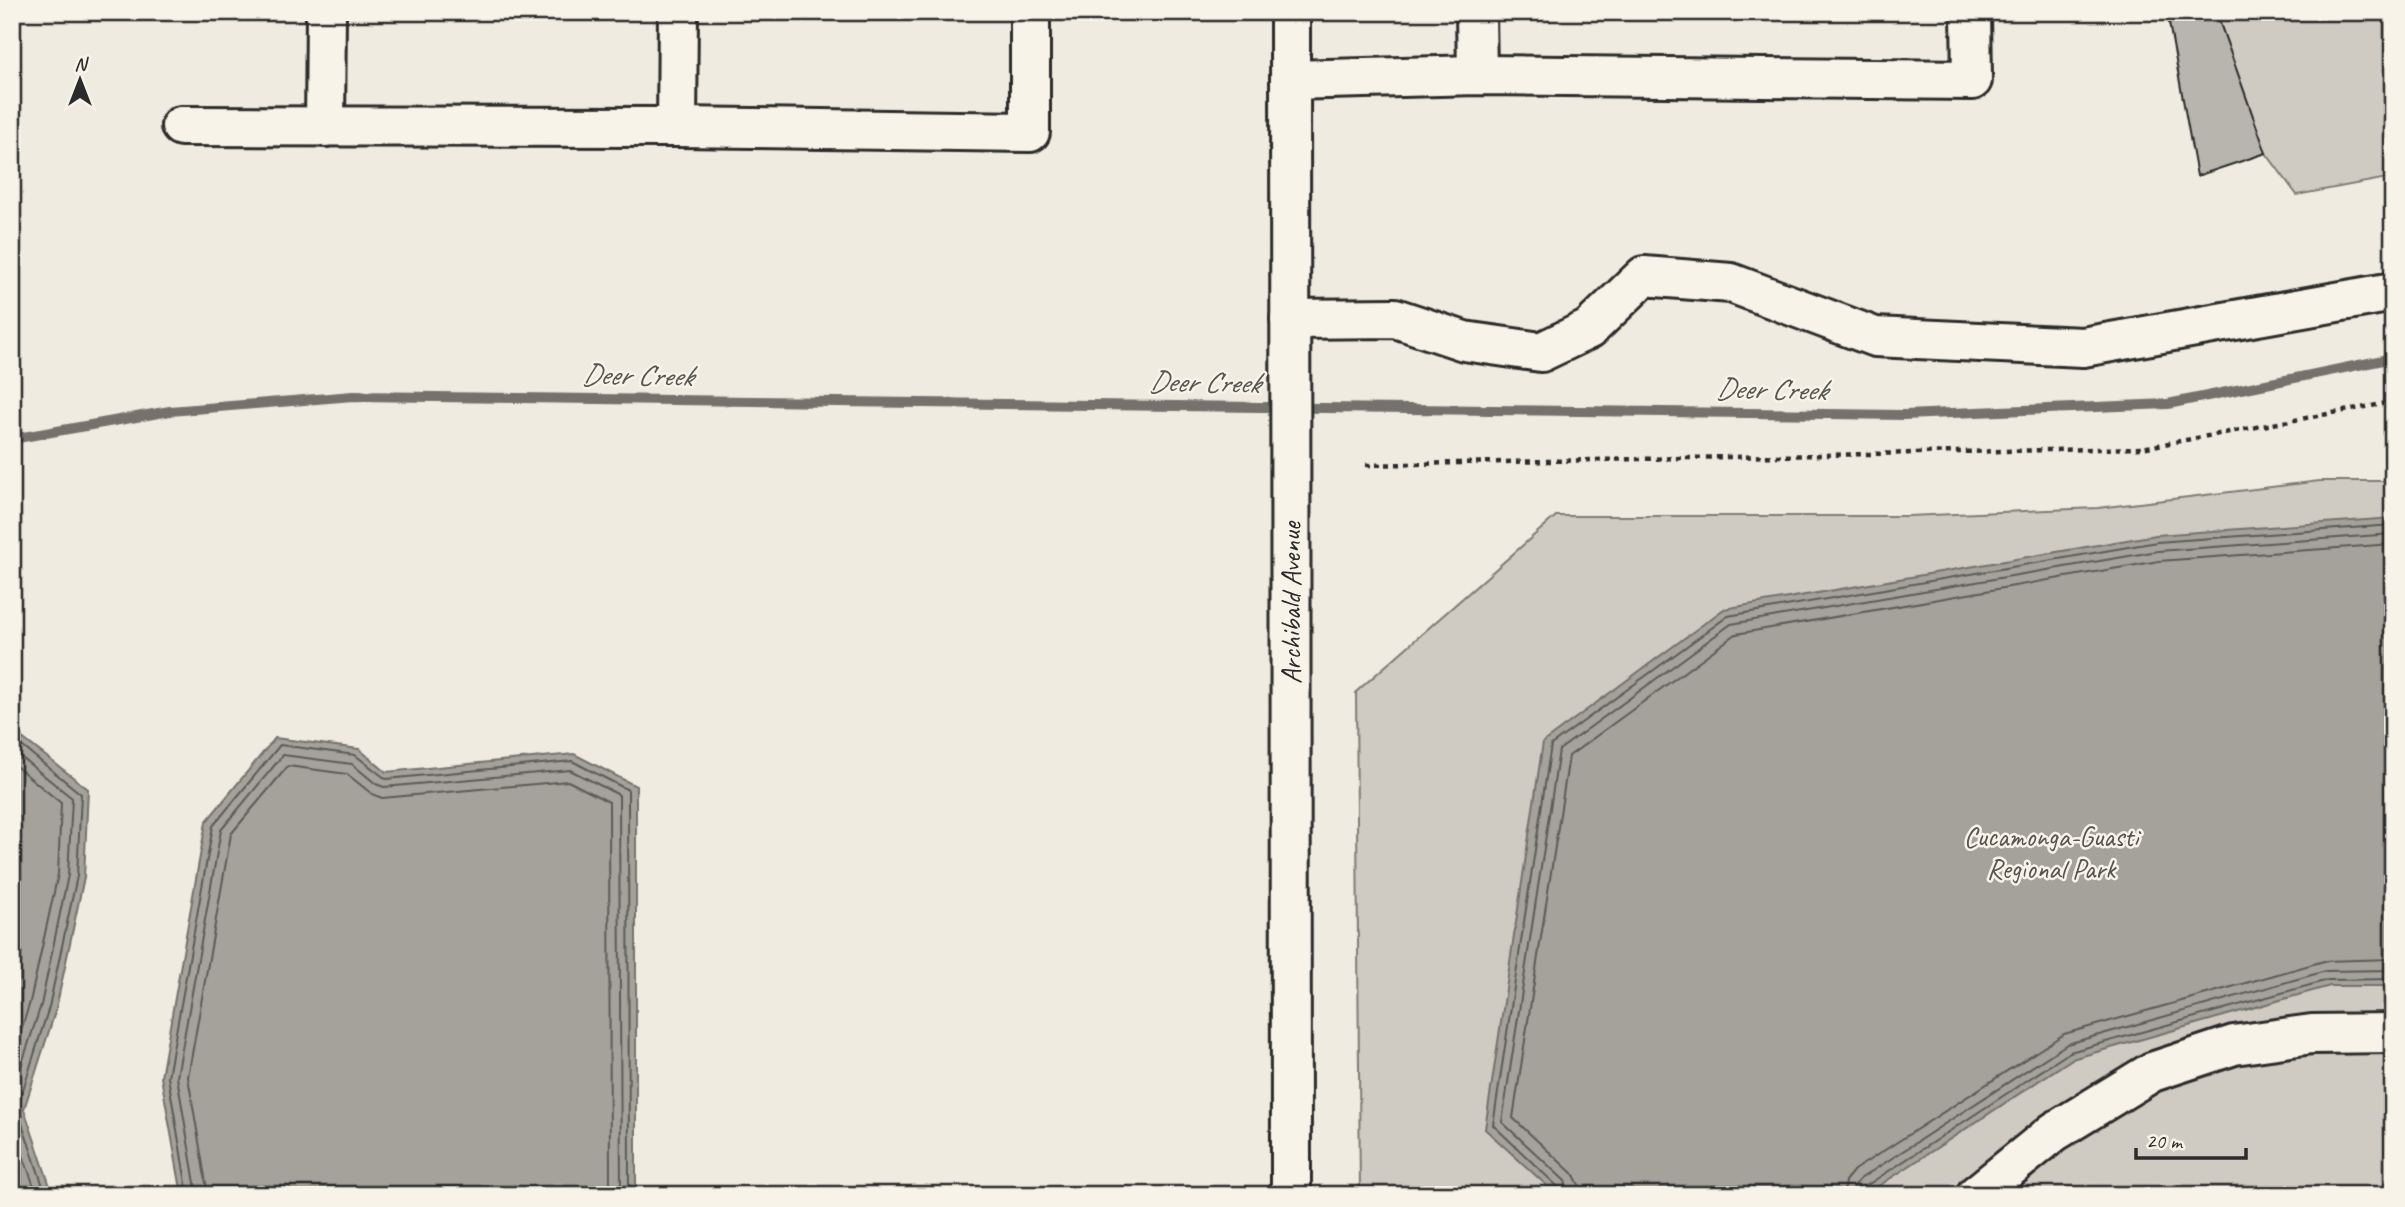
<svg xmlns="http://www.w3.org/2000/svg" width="2405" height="1207" font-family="Caveat,sans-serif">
  <rect width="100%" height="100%" fill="#efebe0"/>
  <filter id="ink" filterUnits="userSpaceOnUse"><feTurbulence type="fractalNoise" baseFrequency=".0143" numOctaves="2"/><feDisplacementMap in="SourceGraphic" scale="14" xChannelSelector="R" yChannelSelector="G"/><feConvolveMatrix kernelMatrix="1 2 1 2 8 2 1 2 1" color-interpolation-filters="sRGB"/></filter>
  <g filter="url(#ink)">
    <g fill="#cfcbc2" stroke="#7d7b76" stroke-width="2">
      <polygon points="2216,12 2393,12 2393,177 2297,195 2266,153"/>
      <polygon points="2320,481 2393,481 2393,1195 1360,1195 1356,692 1556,516 1908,516 2098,508"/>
    </g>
    <g fill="#a4a29a" stroke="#74726e" stroke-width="2">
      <polygon points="2393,518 2393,986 2330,986 2072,1059 1865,1195 1557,1195 1485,1129 1543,742 1724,609 2156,535"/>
      <polygon points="12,730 88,789 84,877 56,1009 24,1109 53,1195 12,1195"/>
      <polygon points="275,738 359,749 386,772 574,754 636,786 636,1195 182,1195 161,1077 206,822"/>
    </g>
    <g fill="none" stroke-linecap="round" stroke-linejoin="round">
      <g stroke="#5b5b57" stroke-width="2">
        <polyline points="12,738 81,794 77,876 49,1007 17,1109 46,1195"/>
        <polyline points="12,750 72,798 68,875 41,1005 12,1094"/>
        <polyline points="12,763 61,803 58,874 30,1002 12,1059"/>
        <polyline points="12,1124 37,1195"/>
        <polyline points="188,1195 168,1077 213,826 280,745 355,755 386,779 572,761 628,790 629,1195"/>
        <polyline points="197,1195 177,1077 221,830 283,755 352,764 376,784 384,787 570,770 619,795 621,1195"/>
        <polyline points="208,1195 188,1077 231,834 288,766 347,774 372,794 382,798 568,781 609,802 610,1195"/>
        <polyline points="1561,1195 1558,1187 1493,1125 1551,745 1728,616 2157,542 2393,525"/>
        <polyline points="1569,1195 1565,1181 1502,1122 1559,750 1731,624 2158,551 2393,534"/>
        <polyline points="1580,1195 1579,1185 1574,1175 1513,1118 1569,756 1736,634 2159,561 2393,544"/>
        <polyline points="1843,1195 1845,1181 1854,1170 2064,1034 2324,961 2393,959"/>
        <polyline points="1853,1195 1855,1185 1860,1179 2067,1044 2326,971 2393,970"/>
        <polyline points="1862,1195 1866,1186 2070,1052 2328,980 2393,979"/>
      </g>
      <polyline stroke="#74726e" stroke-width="10" points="12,439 170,411 353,396 1904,415 2168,404 2393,358"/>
    </g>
    <polygon fill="#b8b5ae" stroke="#2b2b2b" stroke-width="2" points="2167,12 2216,12 2266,153 2197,176"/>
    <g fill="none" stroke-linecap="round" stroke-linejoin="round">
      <defs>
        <g id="minor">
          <polyline points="1476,12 1477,75"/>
          <polyline points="1290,80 1477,75 1972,80 1971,12"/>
          <polyline points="181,126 677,127 1030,132 1030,12"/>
          <polyline points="325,127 326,12"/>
          <polyline points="677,127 678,12"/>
          <polyline points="1290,319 1395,318 1464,341 1541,352 1589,329 1644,276 1731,283 1875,337 2083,347 2393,292"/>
          <polyline points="1976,1195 2054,1132 2152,1072 2234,1045 2312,1034 2393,1033"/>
        </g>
        <polyline id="major" points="1290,12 1291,1195"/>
      </defs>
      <use href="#minor" stroke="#2b2b2b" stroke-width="44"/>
      <use href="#major" stroke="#2b2b2b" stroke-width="44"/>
      <polyline stroke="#2b2b2b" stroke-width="4.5" stroke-dasharray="5 5" stroke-linecap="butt" points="1366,465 2142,448 2393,402"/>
      <use href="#minor" stroke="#f7f3e8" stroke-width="38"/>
      <use href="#major" stroke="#f7f3e8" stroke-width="38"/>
    </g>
  </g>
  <g text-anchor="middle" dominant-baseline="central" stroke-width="5" stroke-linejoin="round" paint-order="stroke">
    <g font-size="28" fill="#2b2b2b" stroke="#f7f3e8">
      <text transform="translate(1290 603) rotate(-90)">Archibald Avenue</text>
    </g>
    <g font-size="28" fill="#545351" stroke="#f7f3e8">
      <text x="2051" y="836">Cucamonga-Guasti<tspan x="2051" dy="32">Regional Park</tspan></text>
    </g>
    <g font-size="30" font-style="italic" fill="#555552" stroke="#f7f3e8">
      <text transform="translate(637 375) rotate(1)">Deer Creek</text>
      <text transform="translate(1204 382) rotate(1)">Deer Creek</text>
      <text transform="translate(1771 389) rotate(1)">Deer Creek</text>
    </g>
  </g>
  <rect width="2405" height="1207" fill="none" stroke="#f7f3e8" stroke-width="42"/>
  <rect x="21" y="21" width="2363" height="1165" fill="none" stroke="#2b2b2b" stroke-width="2.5" filter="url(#ink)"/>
  <g transform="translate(80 80)" stroke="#f7f3e8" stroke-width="5" paint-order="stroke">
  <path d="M0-5L12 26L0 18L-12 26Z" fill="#2b2b2b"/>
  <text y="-10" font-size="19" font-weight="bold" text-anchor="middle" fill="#2b2b2b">N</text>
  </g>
  <path d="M2136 1148v10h110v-10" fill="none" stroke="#2b2b2b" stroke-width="3.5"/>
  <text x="2146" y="1148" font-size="21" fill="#2b2b2b" stroke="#f7f3e8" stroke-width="5" paint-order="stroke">20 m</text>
</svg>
